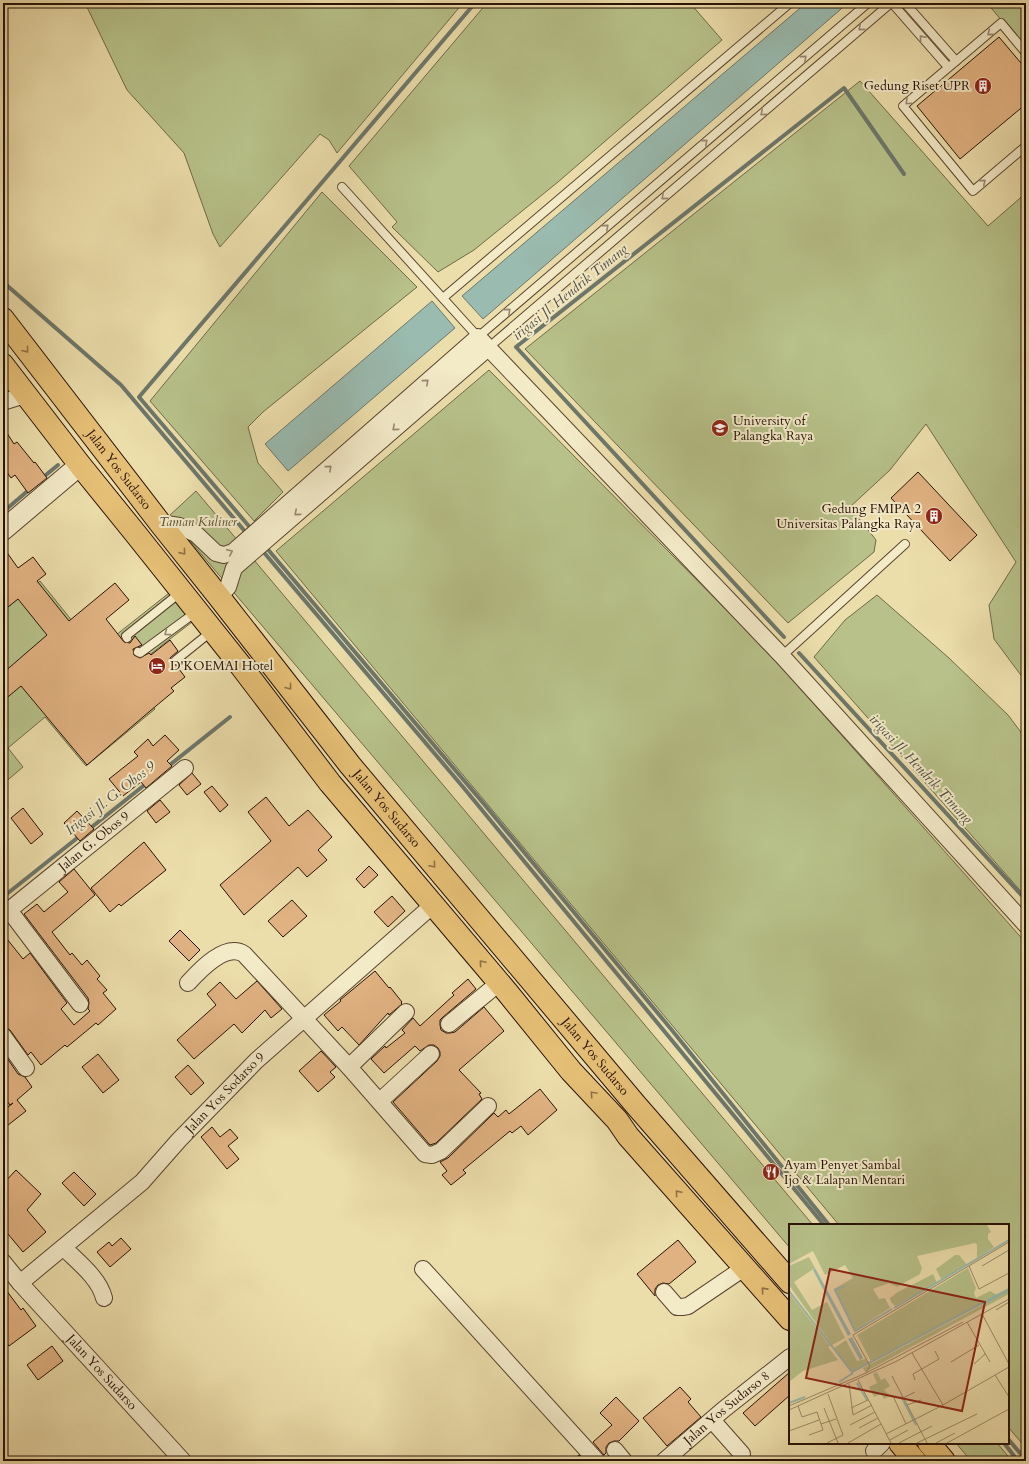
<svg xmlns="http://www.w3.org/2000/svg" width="1029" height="1464" font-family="Cardo,serif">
  <rect width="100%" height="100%" fill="#ecdeab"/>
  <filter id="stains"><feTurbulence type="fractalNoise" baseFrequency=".005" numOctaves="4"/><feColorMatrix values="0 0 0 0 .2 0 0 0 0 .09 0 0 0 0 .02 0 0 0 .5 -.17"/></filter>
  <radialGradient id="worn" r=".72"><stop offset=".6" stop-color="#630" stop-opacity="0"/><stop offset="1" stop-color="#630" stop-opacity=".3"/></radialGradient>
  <g fill="#b7c189" stroke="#706948">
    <polygon points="85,3 463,3 337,153 329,140 320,134 220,247 213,234 184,153 127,90"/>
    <polygon points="487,3 690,3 722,40 558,182 474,250 438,272 392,227 397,222 349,166"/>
    <polygon points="987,3 1026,3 1026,50"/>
    <polygon points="860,81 988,226 1026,193 1026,682 994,639 989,605 1016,562 926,424 890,470 850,507 876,540 874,552 788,623 525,349"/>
    <polygon points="322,192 417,287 263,412 248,427 258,463 283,492 254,521 150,401"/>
    <polygon points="489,370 766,650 1026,943 1026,1448 1008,1427 1008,1225 839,1225 276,551"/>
    <polygon points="196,491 813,1225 790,1225 790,1248 169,516"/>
    <polygon points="40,581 94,648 116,635 169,593 192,622 126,673 155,709 86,766 45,717 8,748 23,767 3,784 3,611"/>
    <polygon points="877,595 949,658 1008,715 1026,739 1026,897 814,657 845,620"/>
    <polygon points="956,1443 997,1443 1012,1461 971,1461"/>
  </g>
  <g fill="#9abbb0" stroke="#6c776c">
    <polygon points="806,3 848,3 483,319 462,296"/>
    <polygon points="432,301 455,328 288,471 265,444"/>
  </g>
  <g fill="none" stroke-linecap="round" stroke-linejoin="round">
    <g stroke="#6c776c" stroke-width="4">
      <polyline points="3,282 121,385 248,535"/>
      <polyline points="41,479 58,465"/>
      <polyline points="3,512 30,489"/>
      <polyline points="253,531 139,397 475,3"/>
      <polyline points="265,546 484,804 671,1029 829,1225"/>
      <polyline points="261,549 463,787 824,1225"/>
      <polyline points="784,637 516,347 844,88 904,174"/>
      <polyline points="799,653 1026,900"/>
      <polyline points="166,768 230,717"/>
      <polyline points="88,830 147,783"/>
      <polyline points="3,897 81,835"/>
      <polyline points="1008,1439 1026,1460"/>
      <polyline points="1004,1443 1018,1461"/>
    </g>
  </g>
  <g fill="#e1b281" stroke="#281107">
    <polygon points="999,37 1026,69 1026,104 960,159 917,106"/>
    <polygon points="3,427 14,444 17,442 34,463 35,462 47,478 28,493 15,475 11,478 3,467"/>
    <polygon points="918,472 977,535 950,561 891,498"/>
    <polygon points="3,547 18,568 33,557 46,574 37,581 69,621 115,583 129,600 106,619 124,642 130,643 135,636 142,645 133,649 134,655 140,658 149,653 151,655 170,640 178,651 170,658 172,664 176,665 185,677 171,688 174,691 150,711 87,765 21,686 3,701 3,673 47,635 18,599 3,611"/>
    <polygon points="165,735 179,750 167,761 172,766 146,788 141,782 123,796 109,779 138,756 134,752 148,739 153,746"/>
    <polygon points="192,773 201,784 187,795 179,785"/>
    <polygon points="212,786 228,805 220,812 204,792"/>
    <polygon points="266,797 289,826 308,810 332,837 318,850 327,860 307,877 298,867 244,915 220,885 271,841 248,812"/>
    <polygon points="160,800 170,812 156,823 147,811"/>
    <polygon points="23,808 43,834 31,844 11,818"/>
    <polygon points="77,811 94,829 80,841 64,823"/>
    <polygon points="144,842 166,870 121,906 119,904 110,912 91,888"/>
    <polygon points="369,866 378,875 364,888 356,879"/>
    <polygon points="74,869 95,895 52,932 70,955 72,953 82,965 87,960 100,976 97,979 107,990 103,993 116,1009 98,1025 96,1023 67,1047 65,1045 41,1065 31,1052 28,1055 10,1030 3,1027 3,934 23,959 30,953 67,1003 61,1009 74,1025 90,1011 88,1009 89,1003 88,998 24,914 37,904 44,912 68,892 59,882"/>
    <polygon points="392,896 405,911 388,927 374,912"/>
    <polygon points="292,900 307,916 283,937 268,921"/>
    <polygon points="180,930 200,950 189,961 169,941"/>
    <polygon points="375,971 389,988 390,987 402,1002 401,1003 402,1004 389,1015 388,1013 359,1045 342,1027 338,1031 324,1015 341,1001 340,1000"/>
    <polygon points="468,979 476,989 443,1017 440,1020 440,1025 441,1030 446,1033 450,1033 455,1032 484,1007 504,1031 459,1070 481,1093 479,1094 482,1099 436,1143 430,1145 393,1102 437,1061 440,1056 440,1052 438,1048 434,1045 429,1045 420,1051 415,1046 384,1073 371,1059 385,1046 386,1048 405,1033 402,1030 413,1018 420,1026 454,995 452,993"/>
    <polygon points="257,981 282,1009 271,1018 265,1010 242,1033 234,1024 194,1059 177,1040 216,1005 207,994 220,982 236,999"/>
    <polygon points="321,1051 336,1067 330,1072 335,1077 318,1092 299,1071"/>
    <polygon points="3,1052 18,1074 25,1077 32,1087 17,1100 26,1111 3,1129 3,1111 13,1103 10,1105 3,1096"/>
    <polygon points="98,1054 119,1080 103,1093 82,1067"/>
    <polygon points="188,1065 204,1083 191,1095 175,1077"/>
    <polygon points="540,1089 557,1110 528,1135 521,1126 512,1133 510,1131 463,1170 466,1173 451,1185 442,1175 447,1171 440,1162 448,1158 494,1113 498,1117 506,1110 509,1114"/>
    <polygon points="212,1127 220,1137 230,1129 238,1138 228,1146 239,1159 227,1169 201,1137"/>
    <polygon points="16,1170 41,1194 27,1210 46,1232 23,1252 3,1228 3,1184"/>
    <polygon points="74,1172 96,1194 84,1206 62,1183"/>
    <polygon points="121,1238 131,1249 110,1267 97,1252 109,1242 112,1246"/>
    <polygon points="678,1240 696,1262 669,1284 663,1283 658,1285 655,1289 655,1296 637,1274"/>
    <polygon points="3,1286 21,1310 23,1308 36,1326 9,1346 3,1339"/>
    <polygon points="52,1346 63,1361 38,1380 27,1365"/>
    <polygon points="790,1372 790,1395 755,1426 743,1413"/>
    <polygon points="680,1387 691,1399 688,1402 701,1417 667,1446 643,1418"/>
    <polygon points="616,1397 639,1421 619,1441 614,1441 609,1443 606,1447 606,1453 604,1455 593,1442 612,1425 600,1413"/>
    <polygon points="579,1455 584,1461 572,1461"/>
  </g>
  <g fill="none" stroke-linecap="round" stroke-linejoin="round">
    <defs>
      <g id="service">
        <polyline points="892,3 948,67"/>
        <polyline points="905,3 956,61"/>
        <polyline points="1026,53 1001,23 903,106 973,191 1026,146"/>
        <polyline points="342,187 478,337 868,3"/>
        <polyline points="443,298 790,3"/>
        <polyline points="488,348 891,3"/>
        <polyline points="127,638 126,636 181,592"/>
        <polyline points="138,652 140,653 196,612"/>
        <polyline points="782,656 905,544"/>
        <polyline points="176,660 212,631"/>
      </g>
      <g id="minor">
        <polyline points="3,402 25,395"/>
        <polyline points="160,523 179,526 196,534 216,553 224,555 233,552 478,337 782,656 1026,925"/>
        <polyline points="219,597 228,587 234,568 488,348"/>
        <polyline points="9,910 80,1004"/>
        <path id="s1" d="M3,915L185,768"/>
        <path d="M188,983C199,971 225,942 244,954L349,1067L425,1154L432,1155L441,1151L488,1106"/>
        <polyline points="449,1024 499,983"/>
        <polyline points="3,1036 26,1068"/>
        <polyline points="349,1067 406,1012"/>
        <polyline points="380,1101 431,1054"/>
        <path d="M64,1248C78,1262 99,1278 104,1298"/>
        <path id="s2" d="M3,1262L20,1283L183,1461"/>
        <polyline points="423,1269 597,1461"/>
        <path id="s3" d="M20,1283L142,1182L179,1140L256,1061L433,905"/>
        <polyline points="664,1292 677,1307 682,1307 688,1306 744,1268"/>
        <polyline points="712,1420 742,1454"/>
        <polyline points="615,1450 624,1461"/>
        <polyline points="874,1451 882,1443"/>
        <path id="s4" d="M664,1461L723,1410L790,1357"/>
      </g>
      <polyline id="tertiary" points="3,530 80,465"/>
      <g id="primary">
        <path id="s5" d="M3,319L160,523L219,597L350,765L635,1104L790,1282"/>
        <polyline points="3,365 80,465 135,533 241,666 330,783 507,992 571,1071 617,1120 628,1136 790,1319"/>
        <polyline points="900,1443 915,1461"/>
        <polyline points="929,1443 944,1461"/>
      </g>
    </defs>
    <use href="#service" stroke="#594430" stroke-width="10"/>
    <use href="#minor" stroke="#594430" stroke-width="18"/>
    <use href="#tertiary" stroke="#594430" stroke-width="22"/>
    <use href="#primary" stroke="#281107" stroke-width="24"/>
    <use href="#service" stroke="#f3eac8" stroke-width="8"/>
    <use href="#minor" stroke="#f3eac8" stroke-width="16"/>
    <use href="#tertiary" stroke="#f3eac8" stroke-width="20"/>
    <use href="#primary" stroke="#e6bf76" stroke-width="22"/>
  </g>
  <defs><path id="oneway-chevron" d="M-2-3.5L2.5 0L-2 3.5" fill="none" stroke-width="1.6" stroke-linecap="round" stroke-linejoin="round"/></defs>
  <g stroke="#988871">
    <use href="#oneway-chevron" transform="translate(861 28) rotate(139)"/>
    <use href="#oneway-chevron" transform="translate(990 33) rotate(140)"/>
    <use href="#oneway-chevron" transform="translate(922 38) rotate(-131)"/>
    <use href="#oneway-chevron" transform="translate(804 58) rotate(-41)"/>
    <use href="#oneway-chevron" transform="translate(908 102) rotate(137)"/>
    <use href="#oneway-chevron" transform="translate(763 113) rotate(139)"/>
    <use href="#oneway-chevron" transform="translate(705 142) rotate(-41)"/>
    <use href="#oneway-chevron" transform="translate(983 182) rotate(-40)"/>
    <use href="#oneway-chevron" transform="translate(664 197) rotate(139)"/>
    <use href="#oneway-chevron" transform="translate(606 227) rotate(-41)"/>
    <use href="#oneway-chevron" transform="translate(508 311) rotate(-41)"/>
    <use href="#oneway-chevron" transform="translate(426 382) rotate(-41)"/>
    <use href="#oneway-chevron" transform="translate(395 428) rotate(139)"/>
    <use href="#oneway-chevron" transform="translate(329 468) rotate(-41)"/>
    <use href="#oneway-chevron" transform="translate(297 513) rotate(139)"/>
    <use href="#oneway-chevron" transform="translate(230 552) rotate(-25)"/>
    <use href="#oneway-chevron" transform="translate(167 633) rotate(144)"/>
  </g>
  <g stroke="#907144">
    <use href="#oneway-chevron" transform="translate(26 350) rotate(52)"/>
    <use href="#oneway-chevron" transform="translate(183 552) rotate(51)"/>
    <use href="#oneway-chevron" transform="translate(289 687) rotate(52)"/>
    <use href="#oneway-chevron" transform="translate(433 865) rotate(50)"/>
    <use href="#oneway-chevron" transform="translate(482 963) rotate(-130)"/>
    <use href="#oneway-chevron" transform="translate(593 1094) rotate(-133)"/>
    <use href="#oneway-chevron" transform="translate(678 1193) rotate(-131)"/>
    <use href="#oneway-chevron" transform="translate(764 1290) rotate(-132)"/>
  </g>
  <defs>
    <symbol id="building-disc" viewBox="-11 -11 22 22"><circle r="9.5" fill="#8f2418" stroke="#f3eac8"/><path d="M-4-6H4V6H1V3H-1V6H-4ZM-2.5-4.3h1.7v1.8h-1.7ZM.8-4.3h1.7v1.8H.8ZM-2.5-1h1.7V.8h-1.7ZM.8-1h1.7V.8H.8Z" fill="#fff"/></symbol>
    <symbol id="university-disc" viewBox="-11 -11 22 22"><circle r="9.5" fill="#8f2418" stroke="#f3eac8"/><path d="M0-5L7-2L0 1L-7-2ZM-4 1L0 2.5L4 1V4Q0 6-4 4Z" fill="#fff"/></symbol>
    <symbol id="hotel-disc" viewBox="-11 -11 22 22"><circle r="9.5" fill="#8f2418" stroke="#f3eac8"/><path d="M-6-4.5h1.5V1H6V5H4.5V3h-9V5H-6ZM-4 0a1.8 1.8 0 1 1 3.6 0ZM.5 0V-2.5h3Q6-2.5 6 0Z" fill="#fff"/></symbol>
    <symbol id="restaurant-disc" viewBox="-11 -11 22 22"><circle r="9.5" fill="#8f2418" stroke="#f3eac8"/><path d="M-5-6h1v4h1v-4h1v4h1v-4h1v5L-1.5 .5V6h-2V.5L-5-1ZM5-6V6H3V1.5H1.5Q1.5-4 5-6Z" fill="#fff"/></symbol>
  </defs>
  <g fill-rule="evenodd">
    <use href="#building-disc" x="973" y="76" width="20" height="20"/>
    <use href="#university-disc" x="710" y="418" width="20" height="20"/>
    <use href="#building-disc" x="924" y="506" width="20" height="20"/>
    <use href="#hotel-disc" x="147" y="656" width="20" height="20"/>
    <use href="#restaurant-disc" x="761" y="1162" width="20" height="20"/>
  </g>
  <g text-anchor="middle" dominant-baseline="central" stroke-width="4" stroke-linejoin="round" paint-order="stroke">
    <g font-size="13" fill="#281107" stroke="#f3eac8" text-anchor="start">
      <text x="970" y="86" text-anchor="end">Gedung Riset UPR</text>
      <text x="733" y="421">University of<tspan x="733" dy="15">Palangka Raya</tspan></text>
      <text x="921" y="509" text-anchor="end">Gedung FMIPA 2<tspan x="921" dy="15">Universitas Palangka Raya</tspan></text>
      <text x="170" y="666">D'KOEMAI Hotel</text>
      <text x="784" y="1165">Ayam Penyet Sambal<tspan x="784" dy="15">Ijo &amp; Lalapan Mentari</tspan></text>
    </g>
    <g font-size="13" fill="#281107" stroke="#f3eac8">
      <text stroke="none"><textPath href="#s5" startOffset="190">Jalan Yos Sudarso</textPath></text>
      <text stroke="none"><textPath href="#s5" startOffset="622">Jalan Yos Sudarso</textPath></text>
      <text stroke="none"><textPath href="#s1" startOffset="117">Jalan G. Obos 9</textPath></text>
      <text stroke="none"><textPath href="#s5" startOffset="946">Jalan Yos Sudarso</textPath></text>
      <text stroke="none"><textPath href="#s3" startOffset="280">Jalan Yos Sodarso 9</textPath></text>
      <text stroke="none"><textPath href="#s2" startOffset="148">Jalan Yos Sudarso</textPath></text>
      <text stroke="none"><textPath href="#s4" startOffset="82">Jalan Yos Sudarso 8</textPath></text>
    </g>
    <g font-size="13" font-style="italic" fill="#5a4f34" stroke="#f3eac8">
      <text x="198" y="522">Taman Kuliner</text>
    </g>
    <g font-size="14" font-style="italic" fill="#504c42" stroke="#f3eac8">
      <text transform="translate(570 292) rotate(-39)">irigasi Jl. Hendrik Timang</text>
      <text transform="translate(921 769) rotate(47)">irigasi Jl. Hendrik Timang</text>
      <text transform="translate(110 798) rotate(-38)">Irigasi Jl. G. Obos 9</text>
    </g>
  </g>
  <g transform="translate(789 1224)">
    <rect width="220" height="220" fill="#ecdeab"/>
    <path d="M0,1H198L202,8L199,10V15L205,23L188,34V21L186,19L128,32L133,44L131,50L108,63L100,59L84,65L90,75L96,74L101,84L66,106L45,65L64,54L56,41L36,51L24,27L0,40ZM166,31H170L178,41L152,55L147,45ZM20,33L26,44L5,58L23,86L38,78L56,114L43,121L0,61V42ZM179,44L187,64L185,69L187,74L201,67L208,71L82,137L68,111ZM144,50L148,59L106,82L102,78L101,74L109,68ZM220,67V70L76,148L74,144ZM0,69L41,122L39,123L49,136L14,147L0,158ZM57,116L68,137L76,135L79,139L63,147L45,124ZM88,148L92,156L96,154L101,162L95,166L101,172L95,175L92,170L85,173L80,163L88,159L84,150Z" fill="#b7c189"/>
    <path d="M26,44L62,110L59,112L24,46ZM63,113L74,134L71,136L59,115Z" fill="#9abbb0"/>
    <path fill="none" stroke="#9abbb0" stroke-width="2" d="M56,62L46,66L66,107L103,85M0,67L63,148L220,65M196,79L220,66M105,84L220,16M50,158L64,149M68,159L78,176M112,172L127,201M0,179L16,173"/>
    <path fill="none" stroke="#9e8c69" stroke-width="1" d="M180,42L190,65L220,49M193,42L220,26M207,86L220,78M193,90L220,140M178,98L201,138M123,129L154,181M162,138L190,121M185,140L196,130M77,149L81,142L64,111L220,18M206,151L220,173M103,152L138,219M69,156L102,219M126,156L124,150L150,135L146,127M60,160L64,191L83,181M104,172L117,200M114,174L126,168M118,181L132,176M0,182L77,149L174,98M9,182L13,193L28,188L32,200M35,184L49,219M62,184L79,176M0,186L108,137L220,75M61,201L86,188M70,204L89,194M0,207L30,196M97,210L154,181L220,143M20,211L34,206L32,200L47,195M101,216L119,206M38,219L54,211L39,170M59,219L92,200M110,219L143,202M128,219L188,190M147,219L166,209M158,219L220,185"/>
    <path fill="#8f2418" fill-opacity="0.15" stroke="#8f2418" stroke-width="2" d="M41,45L196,78L173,187L17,154Z"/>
    <rect width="220" height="220" fill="none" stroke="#281107" stroke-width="2"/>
  </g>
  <rect width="1029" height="1464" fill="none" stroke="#ecdeab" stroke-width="16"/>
  <rect x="4" y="4" width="1021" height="1456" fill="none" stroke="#281107" stroke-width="2"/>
  <rect x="8" y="8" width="1013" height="1448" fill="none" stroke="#281107"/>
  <rect width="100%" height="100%" filter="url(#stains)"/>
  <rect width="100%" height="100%" fill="url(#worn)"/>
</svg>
